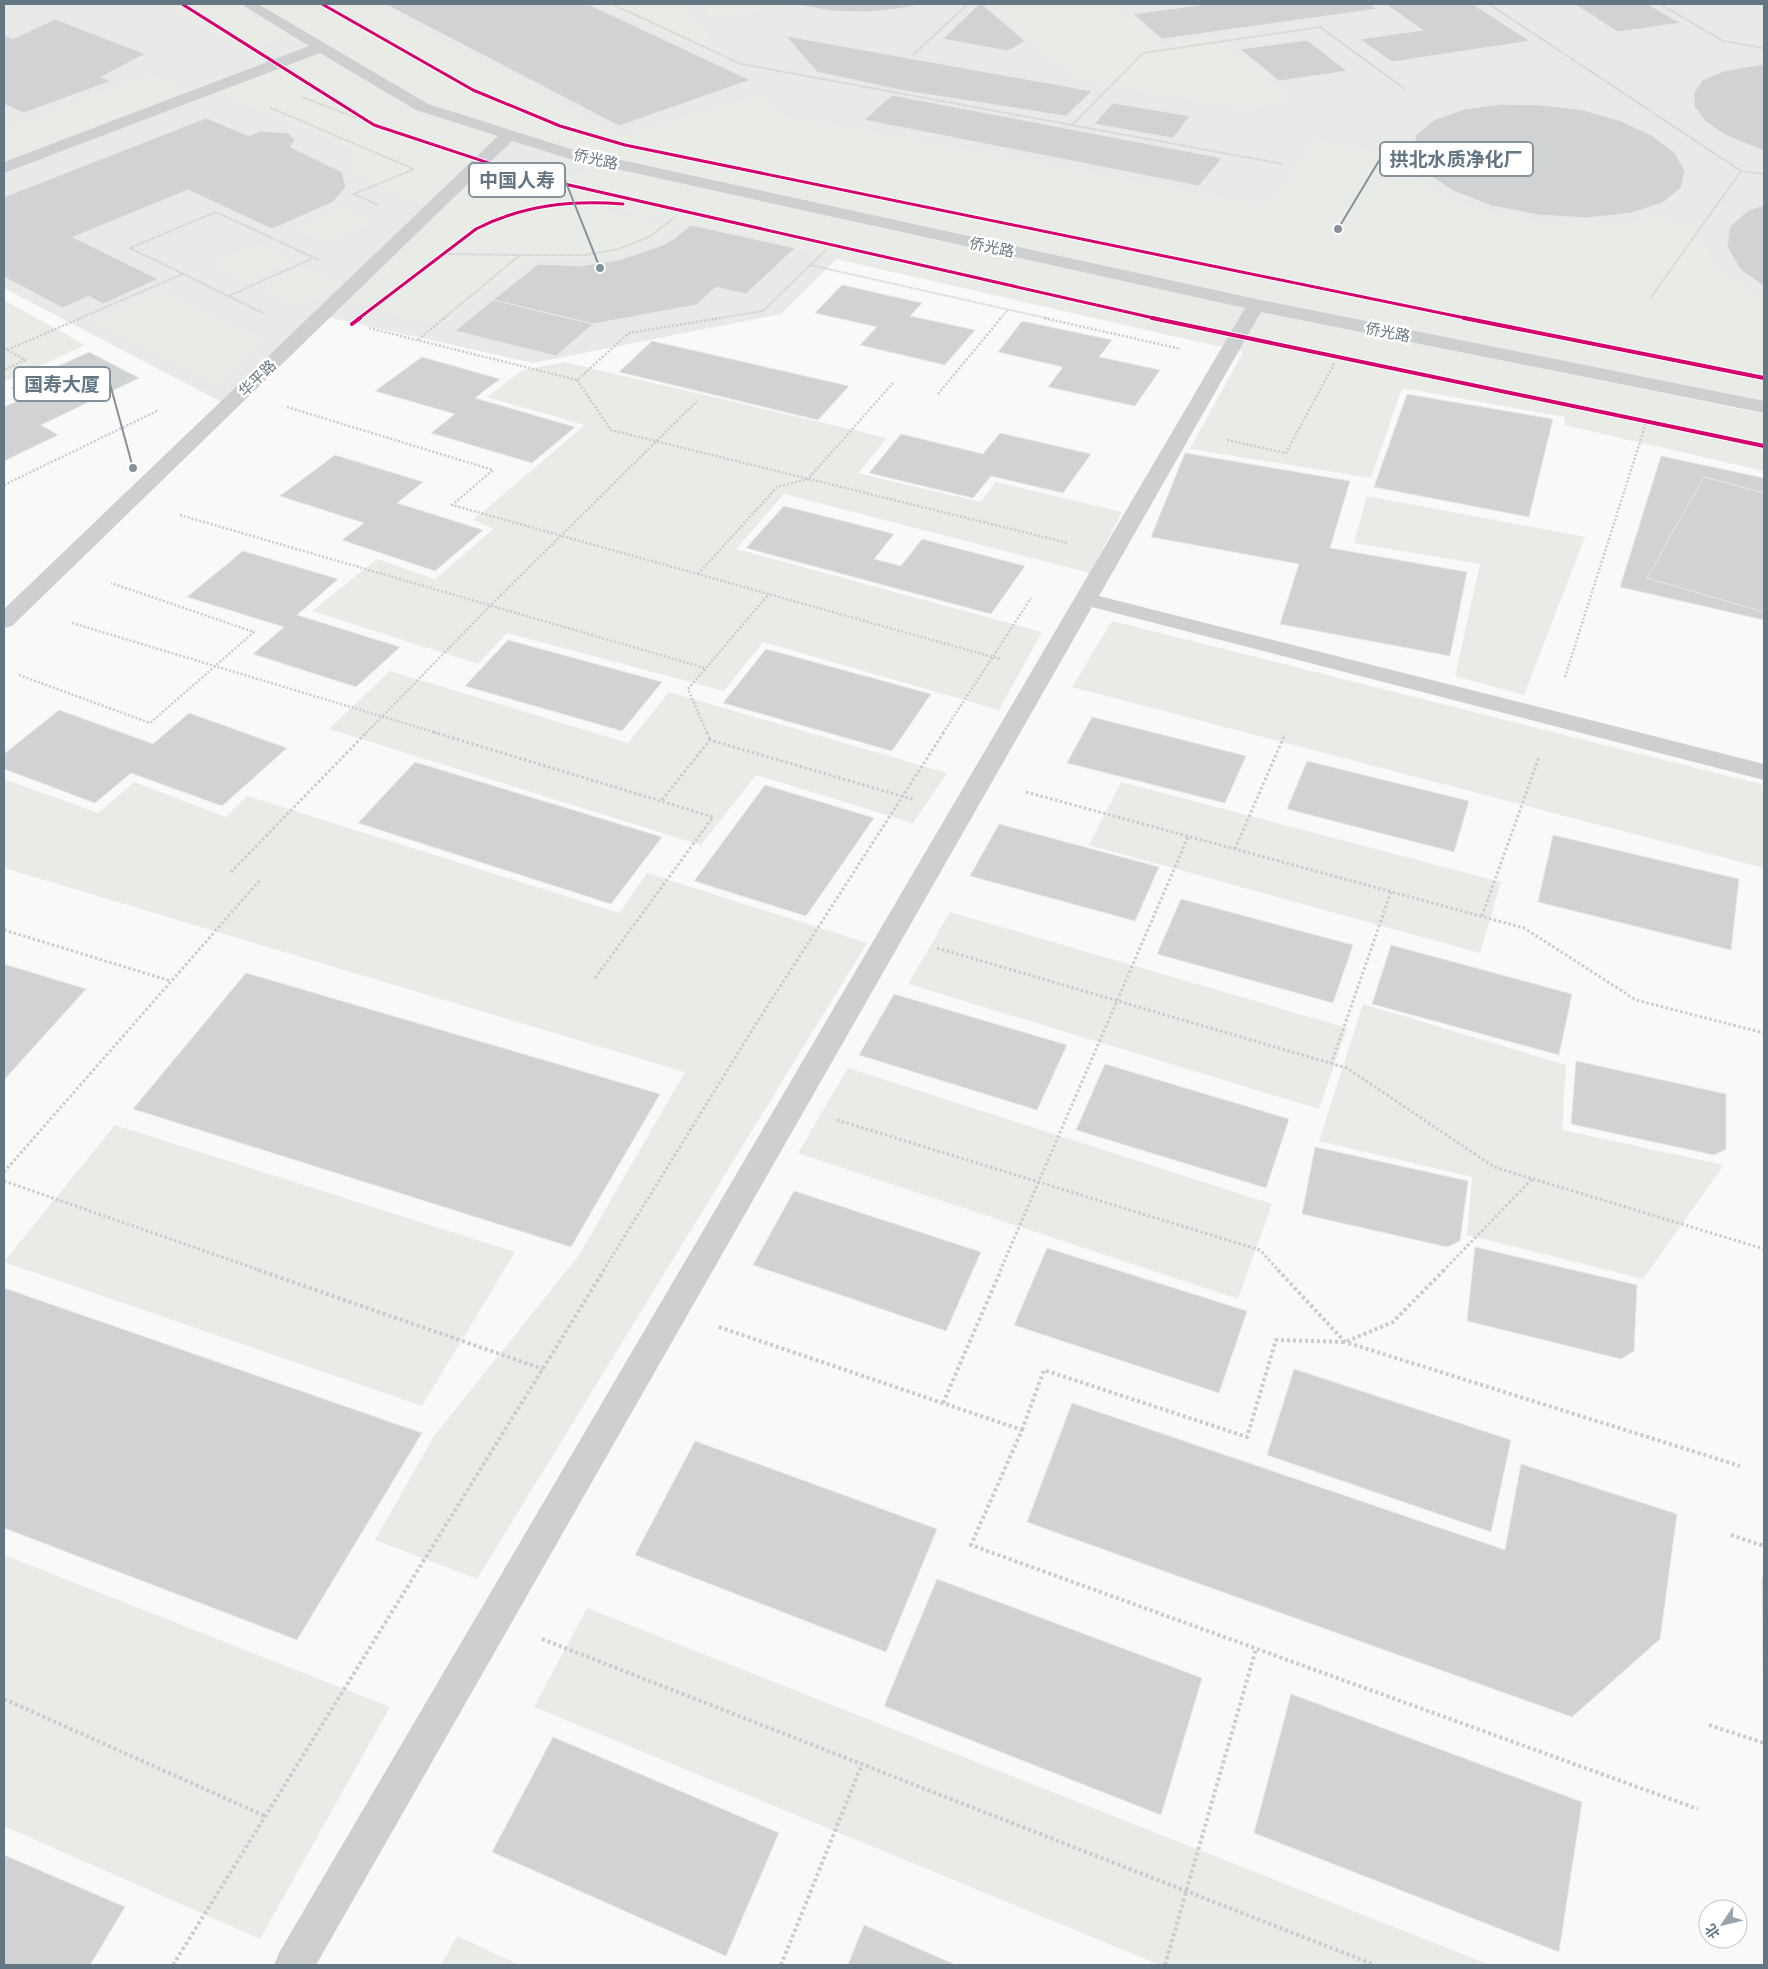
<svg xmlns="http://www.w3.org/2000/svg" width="1768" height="1969" font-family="Mulish,'Noto Sans SC',sans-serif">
  <rect width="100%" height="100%" fill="#f9f9f9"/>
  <g fill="#e8e9e9">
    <polygon points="4,4 244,4 316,47 13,164 4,160"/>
    <polygon points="250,4 1764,4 1764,406 1257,305 424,107"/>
    <polygon points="320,48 507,135 227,405 4,288 4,169"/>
    <polygon points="511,137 874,222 781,314 533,363 323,316"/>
  </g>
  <g fill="#e8ebe6">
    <polygon points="162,4 237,4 291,37 243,51"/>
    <path d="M256,4H374L622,135L765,93L782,115L1267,205L1312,139L1397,154L1412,173L1439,194L1490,212L1545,223L1598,225L1636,221L1656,215L1702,230C1703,235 1703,242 1705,246C1715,266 1744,287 1764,297V403L1257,304L572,152L427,106Z"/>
    <polygon points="601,4 683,4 733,66"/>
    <polygon points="700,4 773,4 777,9 711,17"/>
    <polygon points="988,4 1120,4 1118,7 1162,45 1218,37 1296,101 1246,110 1073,79"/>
    <polygon points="319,52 415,112 497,136 421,206 346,169 354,150 216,93"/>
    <polygon points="150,74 191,91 17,158 4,152 4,129"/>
    <polygon points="608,168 1274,314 1764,414 1764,471 1564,425 1565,417 1402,388 1371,478 1190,449 1243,352 512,185"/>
    <polygon points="472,179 676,227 666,236 622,254 599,259 530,260 442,326 346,304"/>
    <polygon points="339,207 375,223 328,244 292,228"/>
    <polygon points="257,243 293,260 244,282 208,265"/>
    <polygon points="309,267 347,285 298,308 260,290"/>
    <polygon points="160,289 268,340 219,386 88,321"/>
    <polygon points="4,300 85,345 4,382"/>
    <polygon points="564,362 887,438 858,473 980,502 996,482 1122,512 1090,573 784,494 736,549 1042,632 999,710 763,642 724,691 507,633 478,664 312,611 377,559 435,579 494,529 473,520 585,425 487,397 521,371"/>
    <polygon points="1367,496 1585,537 1524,695 1455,676 1480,564 1354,543"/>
    <polygon points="1112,621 1764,785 1764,868 1072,687"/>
    <polygon points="390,671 628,743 669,692 947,773 913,823 756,775 701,845 329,729"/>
    <polygon points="4,779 98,813 134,782 226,817 247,796 619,913 647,873 867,943 477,1579 375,1540 434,1436 579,1255 685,1072 4,868"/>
    <polygon points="1121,782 1501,882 1480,953 1089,845"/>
    <polygon points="950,912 1347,1028 1319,1109 908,984"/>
    <polygon points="1363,1004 1566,1065 1562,1130 1724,1165 1643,1279 1467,1235 1472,1177 1319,1141"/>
    <polygon points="848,1068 1272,1204 1238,1299 798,1153"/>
    <polygon points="115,1125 515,1252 422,1406 4,1262"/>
    <polygon points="4,1555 390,1707 260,1939 4,1826"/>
    <polygon points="587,1608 1490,1965 1160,1965 534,1707"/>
    <polygon points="457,1936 519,1965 441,1965"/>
  </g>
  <g fill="#d0d2d3" stroke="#e8e8e8">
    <polygon points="385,4 588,4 750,80 619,126"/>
    <polygon points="793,4 922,4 904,8 868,12 832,11"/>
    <polygon points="979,4 982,4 1025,41 1008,51 943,39"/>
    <polygon points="1206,4 1370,4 1377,9 1162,39 1133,14"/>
    <polygon points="1385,4 1473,4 1530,41 1392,62 1360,39 1423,30"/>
    <polygon points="1574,4 1648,4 1680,23 1618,32"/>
    <polygon points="55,19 145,54 101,77 111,81 24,113 4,104 4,35 13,39"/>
    <polygon points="786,36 1092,91 1066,116 905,91 817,72"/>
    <polygon points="1307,40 1347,71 1279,81 1240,49"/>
    <polygon points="1764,64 1764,151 1725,135 1705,121 1694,106 1694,92 1703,80 1723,71"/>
    <polygon points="892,95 1222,158 1199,186 864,120"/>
    <polygon points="1113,103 1190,116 1173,138 1094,124"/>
    <polygon points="1501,104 1541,105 1583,110 1621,121 1653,136 1675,153 1685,171 1681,188 1662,203 1631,213 1587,218 1539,215 1492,206 1453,191 1425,172 1413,153 1416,135 1434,120 1465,109"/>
    <polygon points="206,118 249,136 260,131 288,133 295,140 290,147 342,172 346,187 333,202 272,229 188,190 73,237 158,279 103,304 89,296 63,308 4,277 4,197"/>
    <polygon points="1764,205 1764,286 1741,270 1727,247 1730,226 1749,210"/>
    <polygon points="691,225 795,248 746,294 716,287 696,305 593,324 493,300 538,264 580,266 619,260 661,246 674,239"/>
    <polygon points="842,285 922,303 910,316 975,330 945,365 860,345 877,327 815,313"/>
    <polygon points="493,300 593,324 556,356 455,331"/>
    <polygon points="1022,321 1112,340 1099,357 1160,370 1135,406 1048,387 1063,367 998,352"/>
    <polygon points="652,341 849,386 818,420 619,372"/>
    <polygon points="89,352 139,378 41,425 58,435 4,461 4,407 26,397 11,388"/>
    <polygon points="422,357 500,379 475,398 575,427 532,463 431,433 455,414 375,391"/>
    <polygon points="1407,394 1553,419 1529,517 1374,487"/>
    <polygon points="1000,433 1091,454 1063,493 991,476 973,498 869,473 901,434 983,454"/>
    <polygon points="1185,453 1350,481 1330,548 1467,572 1450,656 1280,624 1299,564 1151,537"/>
    <polygon points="335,455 423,482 397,503 483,530 435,571 342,540 364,523 280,496"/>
    <polygon points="1661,456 1764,478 1764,620 1620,587"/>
    <polygon points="1704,477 1764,493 1764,612 1647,578"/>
    <polygon points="784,506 894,534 874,559 901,566 922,539 1025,566 991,614 746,548"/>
    <polygon points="243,551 338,579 297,615 400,647 356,687 253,654 284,627 187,597"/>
    <polygon points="508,640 662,682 622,731 465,686"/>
    <polygon points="766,649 931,694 892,751 723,703"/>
    <polygon points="59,710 153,744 189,713 287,748 222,806 131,773 95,803 4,769 4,754"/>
    <polygon points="1092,717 1246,756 1225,803 1067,763"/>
    <polygon points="1307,761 1469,801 1454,852 1287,809"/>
    <polygon points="415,762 662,837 611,904 358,823"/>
    <polygon points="765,785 874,818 806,916 694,881"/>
    <polygon points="999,824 1159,867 1135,921 970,876"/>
    <polygon points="1553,835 1739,879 1731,950 1538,902"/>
    <polygon points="1181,899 1353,945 1333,1003 1157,954"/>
    <polygon points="1391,945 1572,994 1559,1055 1372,1004"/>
    <polygon points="4,964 86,989 4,1080"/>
    <polygon points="246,973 660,1094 571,1247 133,1109"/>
    <polygon points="894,994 1067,1045 1037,1110 859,1055"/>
    <polygon points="1576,1061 1726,1094 1726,1149 1714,1155 1571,1124"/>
    <polygon points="1105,1064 1289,1119 1266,1188 1076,1130"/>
    <polygon points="1315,1147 1468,1181 1460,1241 1447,1247 1302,1214"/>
    <polygon points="794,1191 981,1252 946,1331 753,1265"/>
    <polygon points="1475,1247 1637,1285 1634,1351 1621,1359 1467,1321"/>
    <polygon points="1047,1248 1247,1311 1219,1393 1014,1325"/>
    <polygon points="4,1288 422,1433 297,1640 4,1528"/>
    <polygon points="1294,1369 1511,1440 1491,1532 1267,1455"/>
    <polygon points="1072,1403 1505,1550 1521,1464 1677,1514 1660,1639 1572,1717 1027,1522"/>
    <polygon points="695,1441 937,1529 886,1652 635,1555"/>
    <polygon points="1762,1577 1764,1577 1764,1674 1763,1674"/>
    <polygon points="937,1579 1202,1678 1161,1815 884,1706"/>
    <polygon points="1291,1694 1582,1802 1559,1952 1254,1833"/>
    <polygon points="553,1737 779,1833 726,1956 492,1852"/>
    <polygon points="4,1855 125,1907 90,1965 4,1965"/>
    <polygon points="864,1925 956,1965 848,1965"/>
  </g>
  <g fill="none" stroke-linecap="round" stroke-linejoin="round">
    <g stroke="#cbcccd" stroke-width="2" stroke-dasharray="1 1" stroke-linecap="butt">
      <polyline points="612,4 741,64 1283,164"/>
      <polyline points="1489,4 1741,171"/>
      <polyline points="1660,4 1723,41 1764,48"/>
      <polyline points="913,55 968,4"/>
      <polyline points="302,97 357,118"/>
      <polyline points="271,108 414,169 354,194 378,205"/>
      <polyline points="1072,125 1143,53 1320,27 1405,89"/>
      <polyline points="446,254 520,255"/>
      <polyline points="810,265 826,250"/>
      <polyline points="229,296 313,258"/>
      <polyline points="1651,297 1741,171 1764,174"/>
      <polyline points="263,313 130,248 216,212 319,260"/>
      <polyline points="78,319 183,274"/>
      <polyline points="443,319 520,255 586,255 618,249 649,237 674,218"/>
      <polyline points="713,319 763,311 810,265 1050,319"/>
      <polyline points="1000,319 1008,310"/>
    </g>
    <g stroke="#cbcccd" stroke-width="2.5" stroke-dasharray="2 2" stroke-linecap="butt">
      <polyline points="1044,318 1181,349"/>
      <polyline points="369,328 577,380 629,333 720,318"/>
      <polyline points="418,340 444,318"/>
      <polyline points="4,348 25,360 4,370"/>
      <polyline points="7,350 81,318"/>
      <polyline points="577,380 611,430 1068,543"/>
      <polyline points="938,394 1001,318"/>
      <polyline points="287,407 493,470 452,505 1000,659"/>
      <polyline points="1227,440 1286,453 1335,362"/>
      <polyline points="4,485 159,410"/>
      <polyline points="180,515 705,668"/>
      <polyline points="698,574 777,487 808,479 893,383"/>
      <polyline points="72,623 437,733"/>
      <polyline points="19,675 150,723 254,632 111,583"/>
      <polyline points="1565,677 1646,423"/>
      <polyline points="366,733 490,606 697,401"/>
      <polyline points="707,733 688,689 769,594"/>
      <polyline points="943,733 1031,598"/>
    </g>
    <g stroke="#cbcccd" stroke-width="3" stroke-dasharray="2.5 2.5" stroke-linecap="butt">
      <polyline points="433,732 661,801 710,740 915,800"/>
      <polyline points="707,732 710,740"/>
      <polyline points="1026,792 1524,928 1636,1000 1764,1033"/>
      <polyline points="1235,849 1285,734"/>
      <polyline points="231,872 367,732"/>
      <polyline points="1482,916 1539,757"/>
      <polyline points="4,930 171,981"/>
      <polyline points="937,948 1347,1068 1494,1167 1764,1249"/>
      <polyline points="595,978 713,817 661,801"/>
      <polyline points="1331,1064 1391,892"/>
      <polyline points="837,1120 1260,1250 1279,1271"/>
      <polyline points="4,1172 260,880"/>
      <polyline points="4,1181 262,1271"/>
      <polyline points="603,1271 756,1024 944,732"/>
      <polyline points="1000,1271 1188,837"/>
      <polyline points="1443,1271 1532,1179"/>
    </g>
    <g stroke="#cbcccd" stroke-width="4" stroke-dasharray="3 3" stroke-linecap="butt">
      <polyline points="258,1270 543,1369"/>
      <polyline points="1278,1270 1345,1342 1740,1466"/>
      <polyline points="719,1327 1022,1430 971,1545 1698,1809"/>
      <polyline points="943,1403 1001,1270"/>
      <polyline points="1022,1430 1044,1370 1247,1437 1276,1340 1345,1342 1393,1322 1444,1270"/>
      <polyline points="1731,1535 1764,1546"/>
      <polyline points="542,1639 1375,1965"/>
      <polyline points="4,1699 265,1816"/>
      <polyline points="1709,1725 1764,1743"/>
      <polyline points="173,1965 604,1270"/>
      <polyline points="781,1965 862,1764"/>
      <polyline points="1165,1965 1256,1649"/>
    </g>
    <polygon fill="#cecfd0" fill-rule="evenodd" points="241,4 258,4 428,104 571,149 1256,299 1764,401 1764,413 1261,312 1099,596 1764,764 1764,780 1092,607 316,1965 274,1965 280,1951 1245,308 567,158 512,141 12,626 4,628 4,609 498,136 416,110 320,53 4,173 4,162 309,46"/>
    <defs>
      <g id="cycleway-far1">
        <polyline points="182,4 374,125 525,175 1158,319"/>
        <polyline points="322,4 473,90 560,126 625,145 1470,319"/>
        <path d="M358,319L476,229C523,205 571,200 623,204"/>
      </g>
      <g id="cycleway">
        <polyline points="1152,318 1764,446"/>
        <polyline points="1464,318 1764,378"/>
        <polyline points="352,324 360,318"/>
      </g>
    </defs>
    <use href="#cycleway-far1" stroke="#fff" stroke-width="5"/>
    <use href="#cycleway" stroke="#fff" stroke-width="6"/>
    <use href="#cycleway-far1" stroke="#d6006c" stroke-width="3"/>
    <use href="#cycleway" stroke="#d6006c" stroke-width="4"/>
  </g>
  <g text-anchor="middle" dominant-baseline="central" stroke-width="5" stroke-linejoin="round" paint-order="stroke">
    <g font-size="15" fill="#657683" stroke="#fff">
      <text transform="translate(596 159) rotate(13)">侨光路</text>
      <text transform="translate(992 247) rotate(12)">侨光路</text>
      <text transform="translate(1388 332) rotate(11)">侨光路</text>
      <text transform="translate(257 378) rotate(-44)">华平路</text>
    </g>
  </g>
  <path fill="none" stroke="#84929c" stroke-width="2" d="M1338 229L1380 159M600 268L565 180M133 468L110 384"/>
  <g fill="#84929c" stroke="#fff" stroke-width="2">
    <circle cx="1338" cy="229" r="5"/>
    <circle cx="600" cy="268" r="5"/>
    <circle cx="133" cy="468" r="5"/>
  </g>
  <g fill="#fff" stroke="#84929c" stroke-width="2">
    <rect x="1380" y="142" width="153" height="34" rx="5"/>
    <rect x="469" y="163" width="96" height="34" rx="5"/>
    <rect x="14" y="367" width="96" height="34" rx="5"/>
  </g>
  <g font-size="19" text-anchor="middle" font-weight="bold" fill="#657683">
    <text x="1456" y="166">拱北水质净化厂</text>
    <text x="517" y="187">中国人寿</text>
    <text x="62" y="391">国寿大厦</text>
  </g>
  <rect width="1768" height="1969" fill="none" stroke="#657683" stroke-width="10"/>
  <g transform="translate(1723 1924) rotate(235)"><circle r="24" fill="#ffffff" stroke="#c1c8cd"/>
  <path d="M0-4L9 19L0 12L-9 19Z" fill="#99a4ac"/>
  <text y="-8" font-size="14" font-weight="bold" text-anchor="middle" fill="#657683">北</text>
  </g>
</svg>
